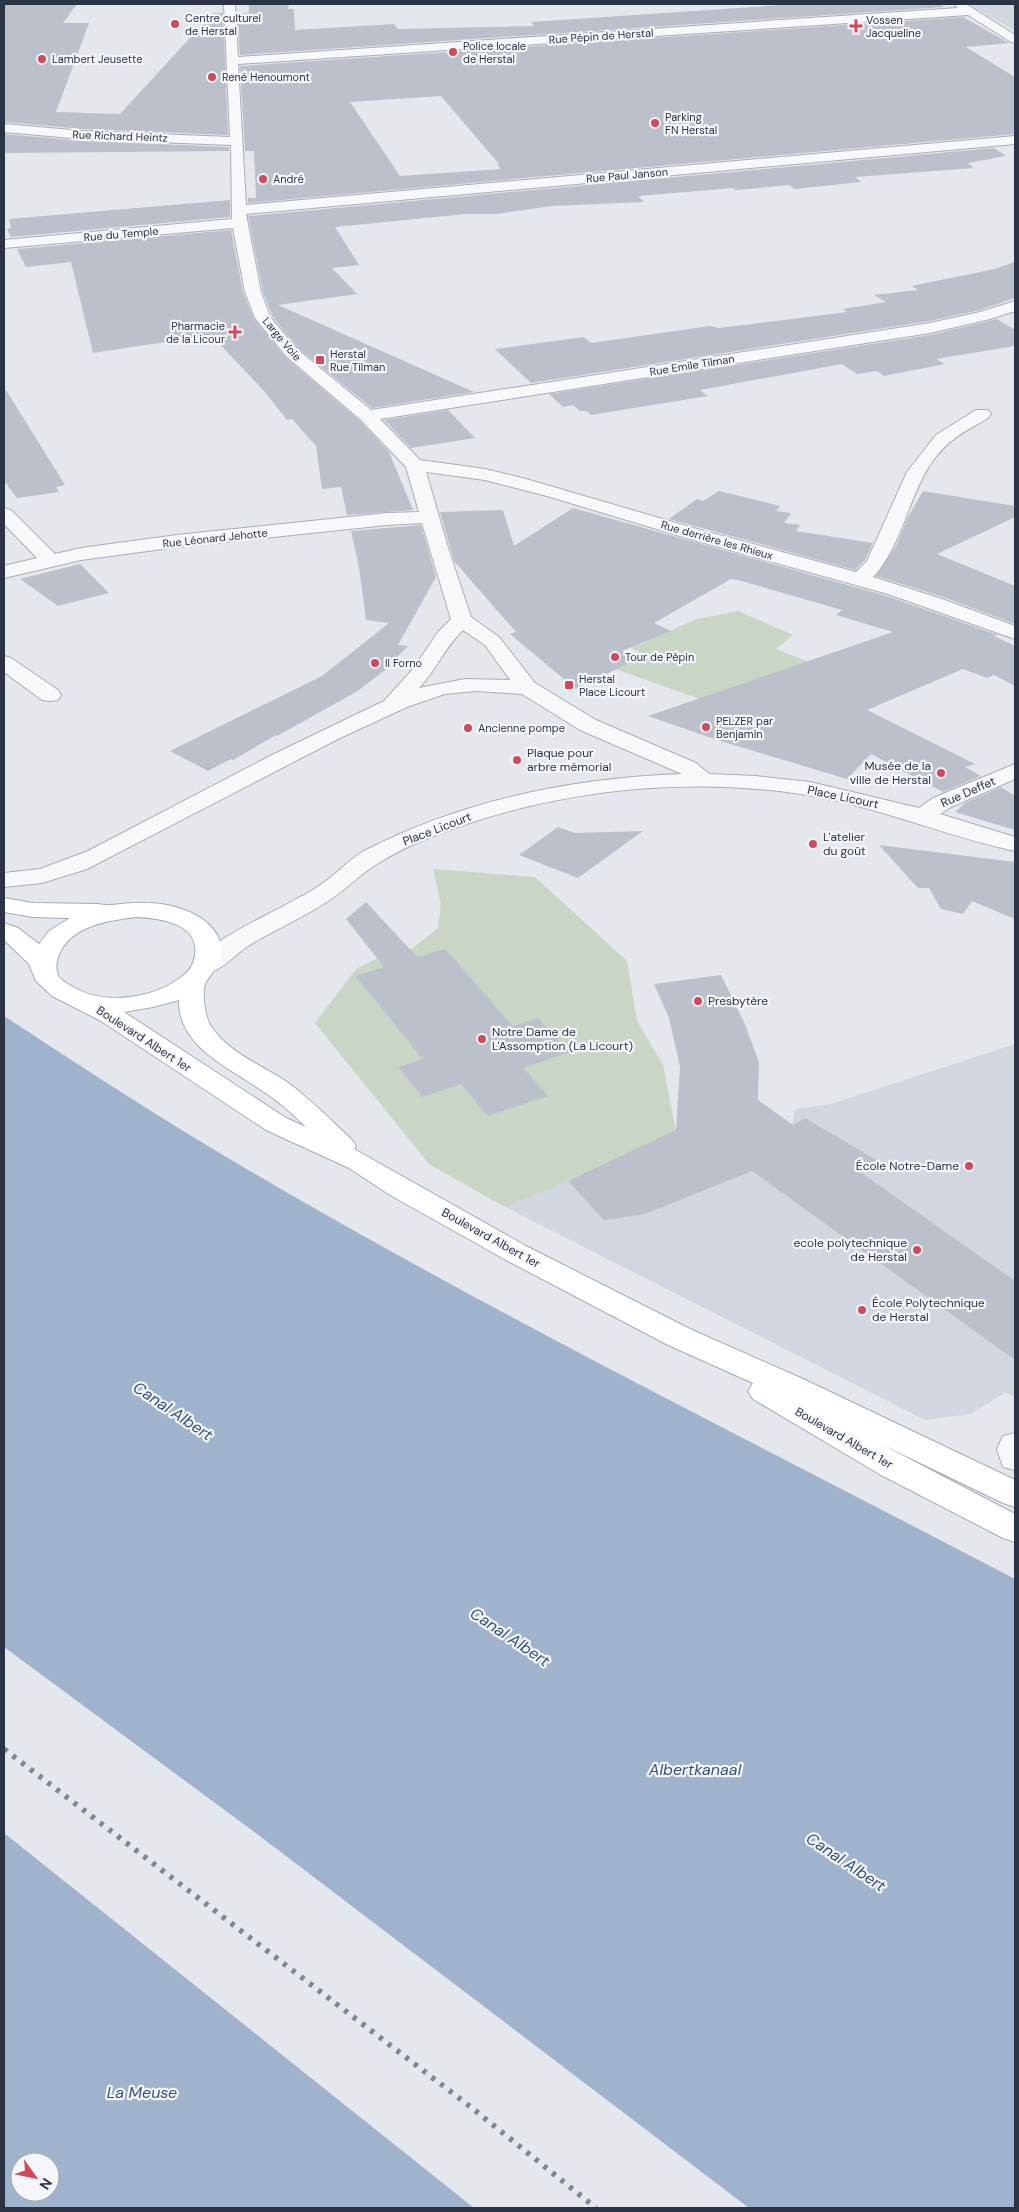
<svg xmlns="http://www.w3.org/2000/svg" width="1019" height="2212" font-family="'DM Sans',sans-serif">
  <rect width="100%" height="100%" fill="#e4e7ec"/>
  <g fill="#d2d6de">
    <polygon points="968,4 1015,4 1015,31 996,20"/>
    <polygon points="1015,1044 1015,1398 1006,1392 971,1414 925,1420 505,1207 568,1181 676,1131 792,1125 795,1109 831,1104"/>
  </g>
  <g fill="#c9d6c5">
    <polygon points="738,611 793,635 776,649 809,662 702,700 616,669 637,659 632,656 640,652 631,648 697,619"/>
    <polygon points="433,869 535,877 627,961 637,1021 663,1065 676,1131 568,1181 505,1207 429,1164 315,1023 356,969 374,960 413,948 438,928 441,904"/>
  </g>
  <g fill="#9fb4cc" fill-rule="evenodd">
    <path d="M4,1016C85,1069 166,1122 250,1171C499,1317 759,1445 1015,1579V2208H749L257,1834L4,1647Z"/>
    <path d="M4,1833L474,2208H4ZM20,2162H50V2192H20Z"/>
  </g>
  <g fill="#bbc0ca" fill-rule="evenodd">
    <polygon points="77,4 63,23 89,23 56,112 120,114 213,13 223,13 228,135 83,129 4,122 4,5"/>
    <polygon points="249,4 289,4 288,9 294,9 295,30 394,24 398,29 534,26 531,22 796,4 939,4 945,7 240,55 237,13 249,13"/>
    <path d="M963,17L1009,43L966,47L1015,77V134L248,203V198H256L254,151H245L240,66ZM441,96L499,164H497L501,169L400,176L350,102Z"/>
    <polygon points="4,134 83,141 229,147 229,151 4,153"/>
    <polygon points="994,148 1006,156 968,163 974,168 855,177 861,182 794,189 790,185 736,190 733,188 638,196 644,202 552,206 496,214 465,214 335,227 359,265 332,268 357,294 278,305 474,392 372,408 299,349 272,316 263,292 248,216"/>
    <polygon points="230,200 230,217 11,237 7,229 11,228 9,219"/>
    <polygon points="231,230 243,292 254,319 285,357 360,421 389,452 413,510 347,515 341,487 322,489 316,446 292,419 287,420 264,391 211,335 93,353 71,262 26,267 17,249"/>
    <polygon points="1015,262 1015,298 980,310 930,321 531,383 495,349 584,337 591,343 710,326 719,328 847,312 843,309 886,302 874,295 918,290 912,286 994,269"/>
    <polygon points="997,319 1015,330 1015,346 936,359 945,364 884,376 877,371 857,374 842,364 700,390 708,396 591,415 586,411 580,411 573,405 563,407 549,394 930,335"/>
    <polygon points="4,387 65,485 56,487 59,492 17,498 4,481"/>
    <polygon points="448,410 475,438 411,448 384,420"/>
    <polygon points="719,491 780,506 776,511 791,513 784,523 800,525 796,531 873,543 865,560 855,570 669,519 697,499 703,501"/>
    <polygon points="923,491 1015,506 1015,517 937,554 1015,586 1015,624 943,597 876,576 896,546 907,519"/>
    <polygon points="573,508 887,596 998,635 994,636 1015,646 1015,686 994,675 987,678 963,669 867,710 975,764 965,767 981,776 943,792 871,754 847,779 717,740 648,716 893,632 836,615 842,610 738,580 731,579 654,623 671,631 622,651 637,659 576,689 510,634 516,632 454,561 440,512 503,510 514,546"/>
    <polygon points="421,525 436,577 398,645 408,646 384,671 356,692 277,736 276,735 233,760 231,759 208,771 170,751 322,676 389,623 366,620 359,567 351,531"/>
    <polygon points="80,564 109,593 58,606 20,579"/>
    <polygon points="1001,787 1015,796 1015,830 955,812 965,803"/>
    <polygon points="558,827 575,833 643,831 578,878 519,855"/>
    <polygon points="879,845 1015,862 1015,919 972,901 963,914 941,909 929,888 918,888"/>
    <polygon points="366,902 417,957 445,949 513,1026 538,1018 569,1052 523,1068 548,1096 487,1116 461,1084 422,1097 398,1067 423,1059 355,976 384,967 346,919"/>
    <polygon points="721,975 744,1022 759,1062 758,1100 793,1125 805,1118 878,1161 860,1172 1015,1281 1015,1360 752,1171 645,1214 604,1220 568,1181 676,1130 680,1067 669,1018 654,984"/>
  </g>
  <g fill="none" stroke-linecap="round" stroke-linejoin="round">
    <defs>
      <g id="minor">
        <path d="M224,4H235L238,57L958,8L954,4H966L1015,35V43L1011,42L968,15L238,64L246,205L1015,136V144L246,214L261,292L270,317L298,350L371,410L930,323L980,312L1015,301V311L990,319L930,333L380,419L420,460L485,469L526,479L697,529L856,572L867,561L907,472L936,435L976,410H988L991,414L988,418C975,426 960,433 949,443C909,477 908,540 873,577L942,599L1015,626V639L888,594L683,537L547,496L485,480L426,472L449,551L471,617L499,637L535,683L596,720L696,763L709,774L756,776L810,782L919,808L933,798L1015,764V779L949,808L940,814L1015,837V851C955,838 898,815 838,801C723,776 595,784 482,819C447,830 408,844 377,864C360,874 346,890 328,901C303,918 274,930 248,946C231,957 217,978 196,972L192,967C212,938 266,917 296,899C309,893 321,885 331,877C342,868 352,858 364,851C463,800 572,778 682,774L580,730L522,694L476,691L445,694L407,707L338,739L87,869L42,883L4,887V873L40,869L88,851L270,756L384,701L413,669L438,632L451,619L422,523L387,525L177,547L81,560L4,578V566L37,558L4,524V508L11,510L55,554L81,548L177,535L387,513L419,512L406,467L361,420L286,356L255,318L245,292L233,228L4,248V240L232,219L231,145L83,139L4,132V124L83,131L230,137ZM463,630L485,645L510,680L465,679L419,688C436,670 445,647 463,630Z"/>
        <polygon points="4,656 11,658 58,690 61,695 58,700 50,701 42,700 4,672"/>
        <polygon points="1015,1433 1015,1470 1003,1467 997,1449 1003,1436"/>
      </g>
      <path id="major" d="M4,898L33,903L98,904C111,907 122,903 135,903C164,901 208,910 220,941C226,958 214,970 206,982C201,990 205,1018 211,1026C227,1052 262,1065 287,1082C310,1099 331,1120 352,1140L356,1146L354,1149L526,1246L690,1329L803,1379L1015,1480V1507L1003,1503L881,1444L1015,1514V1542L1003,1538L881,1475L753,1399L748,1391L753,1383L668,1345L506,1260L390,1195L349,1168L266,1130L101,1021L52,996L36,981L29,964L4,940V923L18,928L39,944L49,931L70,918L33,917L4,912ZM137,917C158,918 200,923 195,955C194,962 191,969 185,974C158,998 106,1006 75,988C70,985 63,982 59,977C55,970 56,962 59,955C70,926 109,920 137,917ZM179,1000C178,1048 231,1068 264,1092C279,1102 293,1114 306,1127L286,1118L124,1012L153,1007Z"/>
    </defs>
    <use href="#minor" stroke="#a9aeb7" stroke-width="2"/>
    <use href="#major" stroke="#a3abb8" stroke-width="2"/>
    <use href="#minor" fill="#f7f8fa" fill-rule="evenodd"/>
    <use href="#major" fill="#fff" fill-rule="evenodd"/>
    <polyline stroke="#7d8696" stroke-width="5.5" stroke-dasharray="4 7" stroke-linecap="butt" points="4,1749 472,2108 596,2208"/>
  </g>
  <g fill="#d1495b" stroke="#f4f6f9" stroke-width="2">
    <circle cx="175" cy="24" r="5"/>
    <path d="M853.5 18.5h5v5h5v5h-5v5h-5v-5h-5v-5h5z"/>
    <circle cx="453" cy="52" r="5"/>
    <circle cx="42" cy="59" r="5"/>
    <circle cx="212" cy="77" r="5"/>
    <circle cx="655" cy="123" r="5"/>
    <circle cx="263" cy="179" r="5"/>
    <path d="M232.5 324.5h5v5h5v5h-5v5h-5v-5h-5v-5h5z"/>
    <rect x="315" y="355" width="10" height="10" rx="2.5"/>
    <circle cx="615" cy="657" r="5"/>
    <circle cx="375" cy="663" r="5"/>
    <rect x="564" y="680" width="10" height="10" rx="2.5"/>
    <circle cx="706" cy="727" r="5"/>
    <circle cx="468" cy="728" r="5"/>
    <circle cx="517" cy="760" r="5"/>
    <circle cx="941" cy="773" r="5"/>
    <circle cx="813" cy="844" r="5"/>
    <circle cx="698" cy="1001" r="5"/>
    <circle cx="482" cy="1039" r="5"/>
    <circle cx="969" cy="1166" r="5"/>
    <circle cx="917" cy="1250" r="5"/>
    <circle cx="862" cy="1310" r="5"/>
  </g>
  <g text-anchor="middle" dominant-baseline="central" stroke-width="4.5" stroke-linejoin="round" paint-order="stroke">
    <g font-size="11" fill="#2b3445" stroke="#f4f6f9" text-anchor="start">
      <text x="185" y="18">Centre culturel<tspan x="185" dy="13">de Herstal</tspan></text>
      <text x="866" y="20">Vossen<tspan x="866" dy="13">Jacqueline</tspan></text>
      <text x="463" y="46">Police locale<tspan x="463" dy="13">de Herstal</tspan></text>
      <text x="52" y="59">Lambert Jeusette</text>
      <text x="222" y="77">René Henoumont</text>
      <text x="665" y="117">Parking<tspan x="665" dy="13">FN Herstal</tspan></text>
      <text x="273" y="179">André</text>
      <text x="225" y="326" text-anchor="end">Pharmacie<tspan x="225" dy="13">de la Licour</tspan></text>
      <text x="330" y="354">Herstal<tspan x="330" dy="13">Rue Tilman</tspan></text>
      <text x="625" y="657">Tour de Pépin</text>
      <text x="385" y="663">Il Forno</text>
      <text x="579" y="679">Herstal<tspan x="579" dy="13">Place Licourt</tspan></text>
      <text x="716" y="721">PELZER par<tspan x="716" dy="13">Benjamin</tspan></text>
      <text x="478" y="728">Ancienne pompe</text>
    </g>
    <g font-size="11" fill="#2b3445" stroke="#f4f6f9">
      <text transform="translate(601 36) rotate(-4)">Rue Pépin de Herstal</text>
      <text transform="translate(120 136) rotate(2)">Rue Richard Heintz</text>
      <text transform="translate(627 175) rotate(-5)">Rue Paul Janson</text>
      <text transform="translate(121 234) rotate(-5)">Rue du Temple</text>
      <text transform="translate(282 339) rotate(50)">Large Voie</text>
      <text transform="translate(692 365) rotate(-9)">Rue Emile Tilman</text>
      <text transform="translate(215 538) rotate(-6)">Rue Léonard Jehotte</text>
      <text transform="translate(717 540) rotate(16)">Rue derrière les Rhieux</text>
    </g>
    <g font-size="12" fill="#2b3445" stroke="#f4f6f9" text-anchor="start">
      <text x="527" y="753">Plaque pour<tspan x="527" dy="14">arbre mémorial</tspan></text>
      <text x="931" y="766" text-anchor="end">Musée de la<tspan x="931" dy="14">ville de Herstal</tspan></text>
      <text x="823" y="837">L'atelier<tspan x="823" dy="14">du goût</tspan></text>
      <text x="708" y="1001">Presbytère</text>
      <text x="492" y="1032">Notre Dame de<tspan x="492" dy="14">L'Assomption (La Licourt)</tspan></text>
      <text x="959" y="1166" text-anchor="end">École Notre-Dame</text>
      <text x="907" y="1243" text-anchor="end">ecole polytechnique<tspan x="907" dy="14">de Herstal</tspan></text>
      <text x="872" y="1303">École Polytechnique<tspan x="872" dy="14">de Herstal</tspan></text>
    </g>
    <g font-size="12" fill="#2b3445" stroke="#f4f6f9">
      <text transform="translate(968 792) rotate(-24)">Rue Deffet</text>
      <text transform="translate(843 797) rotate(12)">Place Licourt</text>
      <text transform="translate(437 829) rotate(-21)">Place Licourt</text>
      <text transform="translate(144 1039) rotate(33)">Boulevard Albert 1er</text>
      <text transform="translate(491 1238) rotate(29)">Boulevard Albert 1er</text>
      <text transform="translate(844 1438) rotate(30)">Boulevard Albert 1er</text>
    </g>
    <g font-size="16" font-style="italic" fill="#34527a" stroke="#f4f6f9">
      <text transform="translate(173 1411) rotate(34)">Canal Albert</text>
      <text transform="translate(510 1637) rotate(34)">Canal Albert</text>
      <text x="695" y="1769">Albertkanaal</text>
      <text transform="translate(846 1862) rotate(34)">Canal Albert</text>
      <text x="142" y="2092">La Meuse</text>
    </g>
  </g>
  <rect width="1019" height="2212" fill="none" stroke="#2b3445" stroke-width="10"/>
  <g transform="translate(35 2177) rotate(123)"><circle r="24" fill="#f4f6f9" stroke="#a4a8b1"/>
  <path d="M0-4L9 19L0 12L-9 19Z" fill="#d1495b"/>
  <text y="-8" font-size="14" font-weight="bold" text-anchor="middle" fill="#2b3445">N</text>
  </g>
</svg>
